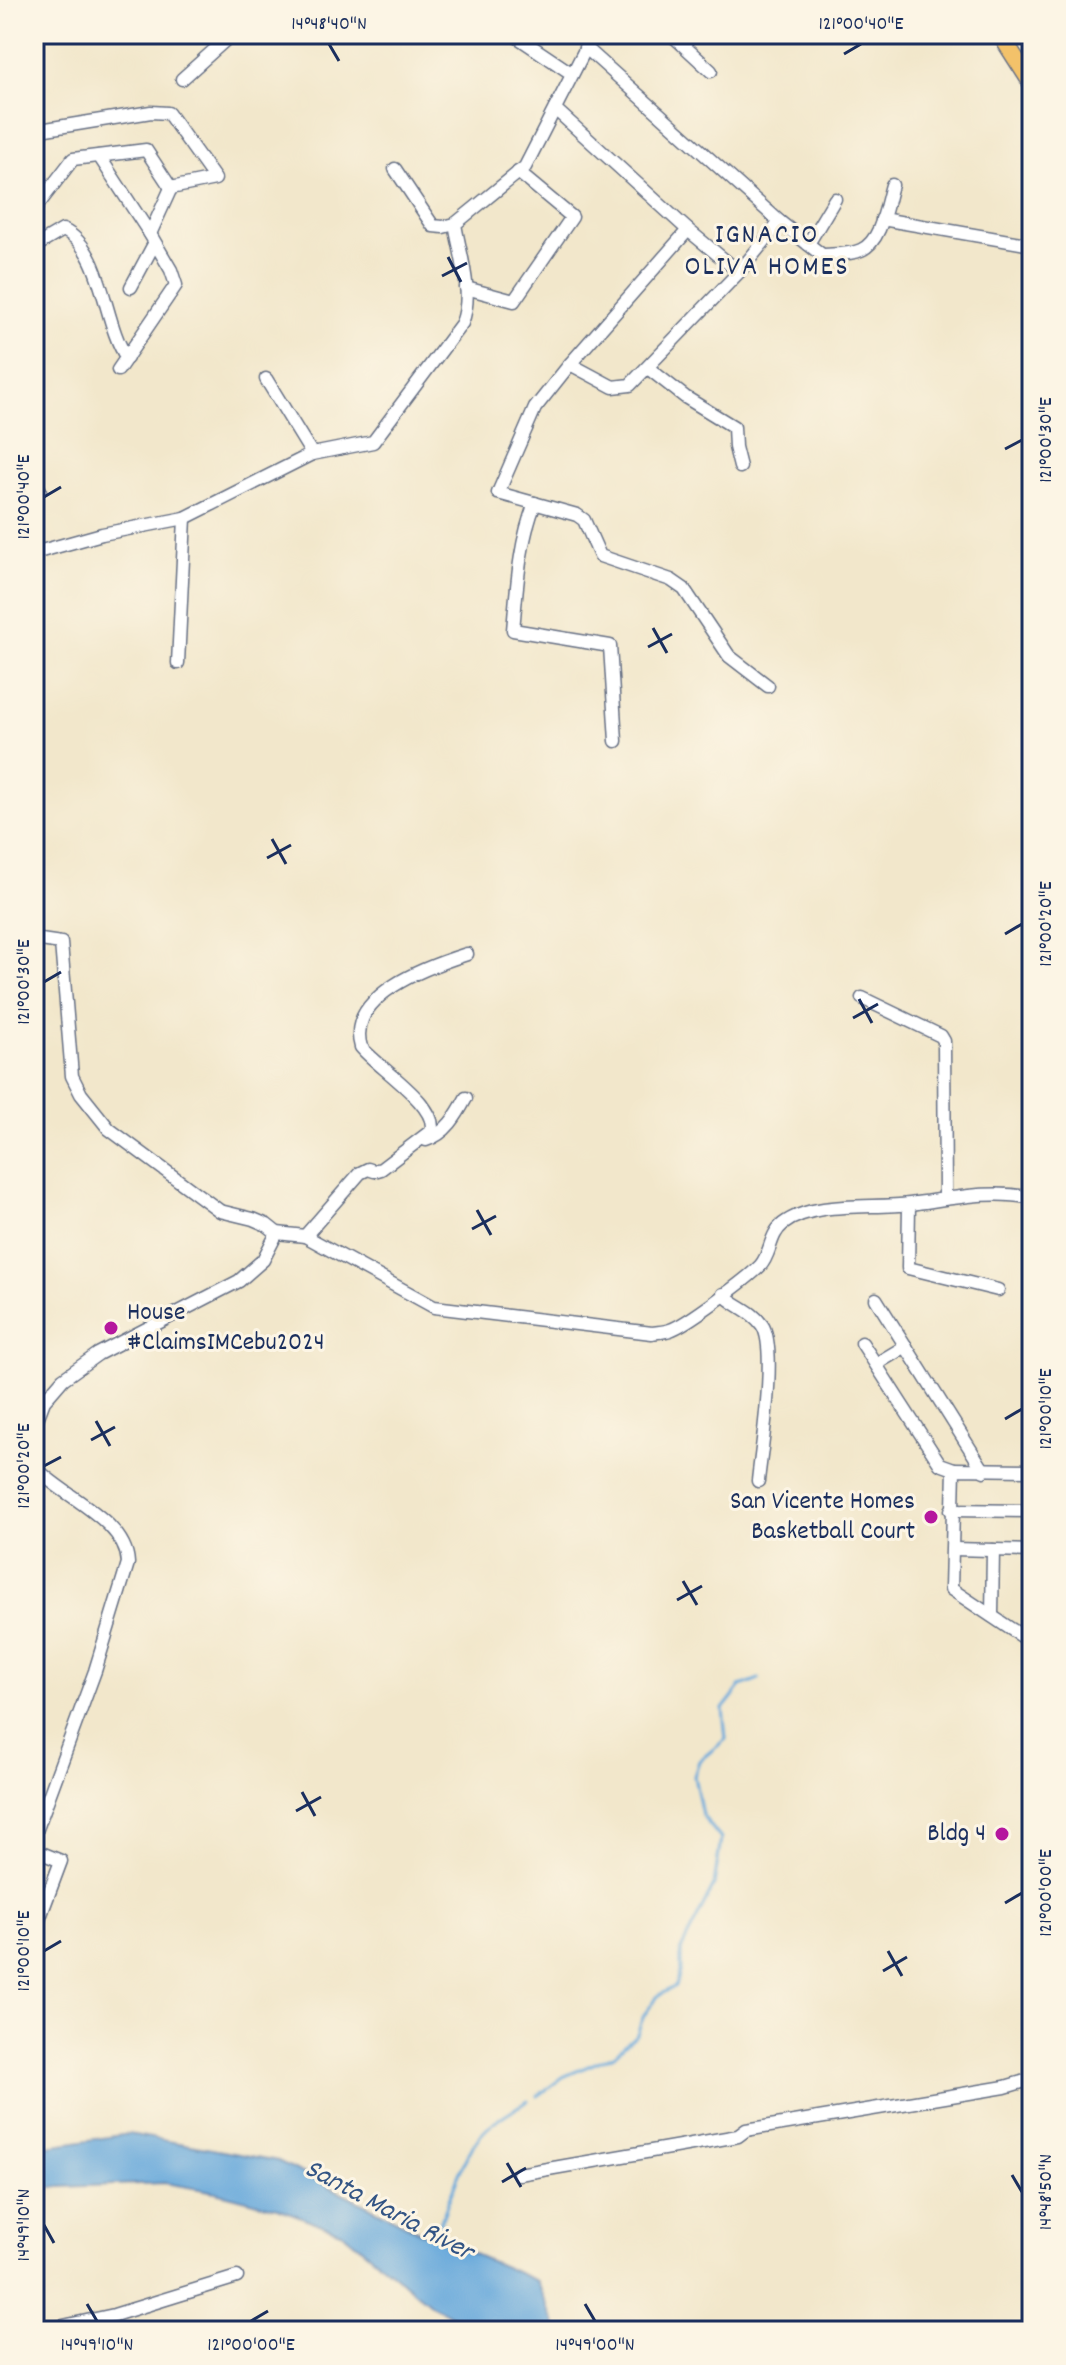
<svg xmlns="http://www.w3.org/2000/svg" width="1066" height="2365" font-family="Dekko,sans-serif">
  <rect width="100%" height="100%" fill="#fcf5e5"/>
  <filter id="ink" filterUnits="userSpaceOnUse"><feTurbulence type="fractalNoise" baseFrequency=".0125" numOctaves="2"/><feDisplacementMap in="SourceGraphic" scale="16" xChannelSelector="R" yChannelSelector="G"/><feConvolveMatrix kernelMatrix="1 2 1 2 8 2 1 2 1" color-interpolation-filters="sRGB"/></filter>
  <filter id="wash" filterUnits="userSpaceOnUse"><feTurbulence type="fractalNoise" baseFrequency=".006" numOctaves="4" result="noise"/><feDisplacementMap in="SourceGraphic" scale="32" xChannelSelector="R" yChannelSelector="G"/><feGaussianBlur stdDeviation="1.8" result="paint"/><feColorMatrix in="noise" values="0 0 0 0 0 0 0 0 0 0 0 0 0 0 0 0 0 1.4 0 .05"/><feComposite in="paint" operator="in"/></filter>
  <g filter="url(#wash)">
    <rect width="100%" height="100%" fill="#f2e7cb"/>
    <polygon fill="#67a9db" stroke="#416c9c" stroke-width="2" points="129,2134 278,2161 421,2232 537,2281 558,2331 468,2331 457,2318 431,2305 343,2233 278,2208 216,2192 165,2183 34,2188 34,2148"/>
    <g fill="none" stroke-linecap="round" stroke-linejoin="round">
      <g stroke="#67a9db" stroke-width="3">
        <polyline points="538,2096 563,2077 614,2055 637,2034 644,2015 658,1996 676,1986 681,1969 681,1950 714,1885 721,1839 702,1815 694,1776 699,1761 726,1739 723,1709 741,1686 759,1679"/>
        <path d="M434,2239C448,2206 457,2169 477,2140C489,2123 510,2111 528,2101"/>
      </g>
    </g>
  </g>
  <g filter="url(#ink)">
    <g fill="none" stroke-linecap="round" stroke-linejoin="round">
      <defs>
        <g id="minor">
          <polyline points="513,34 571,73"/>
          <polyline points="671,34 711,71"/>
          <path d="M585,47L780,222L822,255C834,254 850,255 861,250C882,241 886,204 892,185"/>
          <polyline points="182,79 232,34"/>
          <polyline points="34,101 40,130 151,112 168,113 215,179 171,188 150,234"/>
          <polyline points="555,109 688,230 739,272"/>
          <polyline points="99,156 150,234 171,270 176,285 118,370"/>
          <polyline points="395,169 433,226 443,227 455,224"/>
          <polyline points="34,210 73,159 146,150 171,188"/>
          <polyline points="882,219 1032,245"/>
          <polyline points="688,230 570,364 535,408 498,493 577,515 584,520 600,556 671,580 684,589 729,656 768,686"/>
          <polyline points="808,244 835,199"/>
          <path d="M34,247L63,230C104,249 103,324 127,358"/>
          <polyline points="131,287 154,244"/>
          <polyline points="466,288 514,301 572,217 518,172"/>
          <polyline points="570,364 613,387 630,385 739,272 780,222"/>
          <polyline points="648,368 685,397 734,427 735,447 740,467"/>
          <polyline points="266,379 312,454"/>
          <polyline points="34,492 40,490"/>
          <path d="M535,503C519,544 517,586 513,630L610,646L616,741"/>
          <path d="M34,553L102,534L185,518L312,454L373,442L462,323C474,292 460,255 455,224L525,167L593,34"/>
          <polyline points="178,663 185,518"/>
          <path d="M34,939L61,943L72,1076L81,1094L109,1129L220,1211L253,1219L267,1225L277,1233L305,1236L434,1307L652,1333C657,1332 664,1332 670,1330C686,1325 747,1279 760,1266C771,1255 769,1235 783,1224C814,1200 873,1209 910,1204C950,1199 991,1189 1032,1198"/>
          <polyline points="862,998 941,1036 944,1041 945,1197"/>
          <path d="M426,1140C446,1134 457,1115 466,1098"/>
          <polyline points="909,1205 908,1268 998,1290"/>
          <path d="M305,1236L360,1173L368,1169L374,1171L381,1169L431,1131C440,1106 377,1067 361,1047C345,995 429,966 467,954"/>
          <path d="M723,1294C734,1306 752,1310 762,1325C778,1347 761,1451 758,1481"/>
          <polyline points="876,1299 984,1471"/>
          <polyline points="862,1343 940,1464 954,1469"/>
          <polyline points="876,1364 906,1346"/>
          <polyline points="34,1427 44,1401 63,1379 98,1354 239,1281 263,1260 277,1233"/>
          <path d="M34,1466C59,1495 126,1519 128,1563L95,1671L34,1837"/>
          <polyline points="1032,1470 954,1469 951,1589 1032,1643"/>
          <polyline points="951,1510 1032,1511"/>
          <polyline points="953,1549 1032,1551"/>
          <polyline points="992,1616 993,1550"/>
          <polyline points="34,1850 61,1861 34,1933"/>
          <polyline points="519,2174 738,2136 746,2130 1005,2087 1032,2079"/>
          <polyline points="40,2331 114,2315 237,2277"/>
        </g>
        <polyline id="major" points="1000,34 1032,84"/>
      </defs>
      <use href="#minor" stroke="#666f84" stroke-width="15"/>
      <use href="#major" stroke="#666f84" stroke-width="19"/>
      <use href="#minor" stroke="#fff" stroke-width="12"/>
      <use href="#major" stroke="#f3c26a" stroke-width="16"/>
    </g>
  </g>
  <path fill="none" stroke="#1b2f5e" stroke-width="3" d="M329,44L339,61M844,54L861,44M448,257L461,282M442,276L467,263M1005,449L1022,440M44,497L61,487M653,628L667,653M648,647L672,634M272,839L286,864M267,858L291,845M1005,934L1022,924M44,982L61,972M859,999L872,1023M853,1018L878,1004M477,1210L491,1235M472,1229L496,1216M1005,1419L1022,1409M96,1421L110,1446M91,1440L115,1427M44,1466L61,1457M683,1581L697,1605M677,1600L702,1586M302,1792L315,1816M296,1811L321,1797M1005,1903L1022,1893M44,1951L61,1941M888,1951L902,1976M883,1971L907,1957M507,2163L521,2187M1012,2175L1022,2192M502,2182L526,2168M44,2225L54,2243M87,2304L97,2321M585,2304L595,2321M251,2321L268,2311"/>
  <g fill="#b5179e" stroke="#fcf5e5" stroke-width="3">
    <circle cx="111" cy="1328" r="8"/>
    <circle cx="931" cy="1517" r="8"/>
    <circle cx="1002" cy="1834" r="8"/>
  </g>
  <g text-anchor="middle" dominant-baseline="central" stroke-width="6" stroke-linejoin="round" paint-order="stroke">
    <g font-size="26" fill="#1b2f5e" stroke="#fcf5e5" text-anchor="end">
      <text x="127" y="1313" text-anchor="start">House<tspan x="127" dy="30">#ClaimsIMCebu2024</tspan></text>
      <text x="915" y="1502">San Vicente Homes<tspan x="915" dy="30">Basketball Court</tspan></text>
      <text x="986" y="1834">Bldg 4</text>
    </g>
    <g font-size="28" letter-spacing="2" fill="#1b2f5e" stroke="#fcf5e5">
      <text x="767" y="237">IGNACIO<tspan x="767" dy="32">OLIVA HOMES</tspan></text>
    </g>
    <g font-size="28" font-style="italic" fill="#325484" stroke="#fcf5e5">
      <text transform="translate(388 2212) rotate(28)">Santa Maria River</text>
    </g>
  </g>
  <rect width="1066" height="2365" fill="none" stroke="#fcf5e5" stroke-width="88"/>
  <rect x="44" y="44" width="978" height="2277" fill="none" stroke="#1b2f5e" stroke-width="3"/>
  <g font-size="20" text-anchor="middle" fill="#1b2f5e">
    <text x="329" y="29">14°48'40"N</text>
    <text x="861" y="29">121°00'40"E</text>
    <text transform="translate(1044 440) rotate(-90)" y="7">121°00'30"E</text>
    <text transform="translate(22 497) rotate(-90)" y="7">121°00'40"E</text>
    <text transform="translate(1044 924) rotate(-90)" y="7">121°00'20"E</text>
    <text transform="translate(22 982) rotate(-90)" y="7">121°00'30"E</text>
    <text transform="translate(1044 1409) rotate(-90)" y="7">121°00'10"E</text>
    <text transform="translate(22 1466) rotate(-90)" y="7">121°00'20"E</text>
    <text transform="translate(1044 1893) rotate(-90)" y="7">121°00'00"E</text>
    <text transform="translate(22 1951) rotate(-90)" y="7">121°00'10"E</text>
    <text transform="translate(1044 2192) rotate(-90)" y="7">14°48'50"N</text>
    <text transform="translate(22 2225) rotate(-90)" y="7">14°49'10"N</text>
    <text x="97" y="2350">14°49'10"N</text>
    <text x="251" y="2350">121°00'00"E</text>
    <text x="595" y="2350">14°49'00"N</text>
  </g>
</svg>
